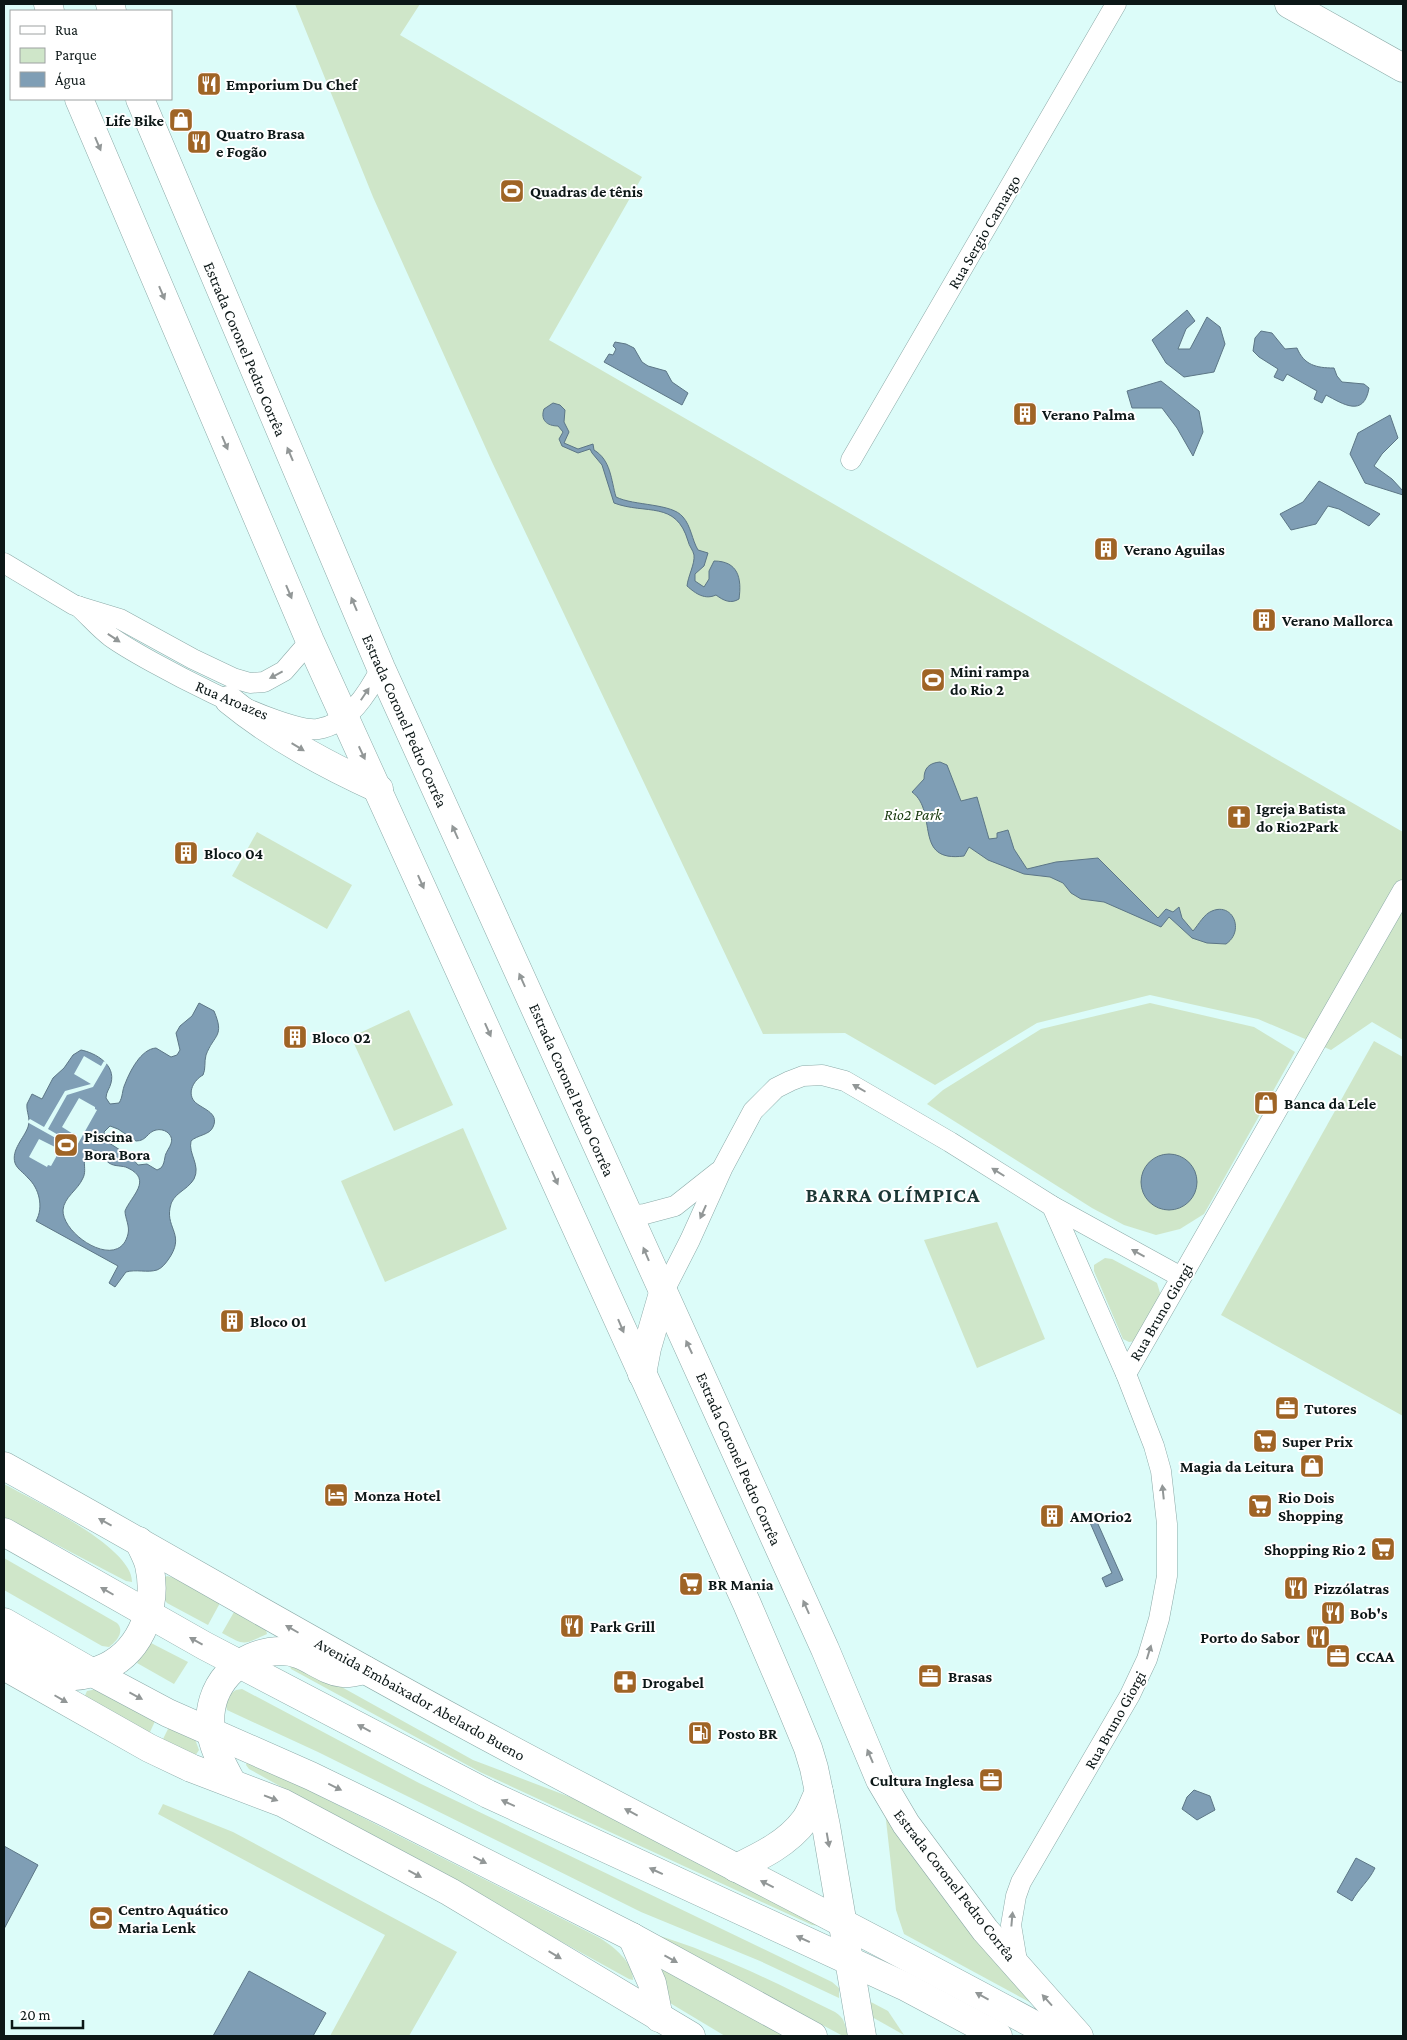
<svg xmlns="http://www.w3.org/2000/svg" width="1407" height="2040" font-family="'Crimson Pro',serif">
  <rect width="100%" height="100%" fill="#dcfcf9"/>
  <g fill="#cfe6c9">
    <polygon points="295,4 420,4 400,35 642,177 549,340 1403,832 1403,1040 1372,1022 1331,1050 1258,1019 1150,995 1037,1023 935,1085 845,1033 763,1034 492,462 373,197"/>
    <polygon points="257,832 352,885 327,929 232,876"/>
    <polygon points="1150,1003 1254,1027 1295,1052 1204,1214 1180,1229 1156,1235 1124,1225 1092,1208 927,1104 943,1090 1041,1029"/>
    <polygon points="409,1010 453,1105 394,1131 351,1037"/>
    <polygon points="1374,1041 1403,1057 1403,1416 1221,1315"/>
    <polygon points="463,1128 507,1229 385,1282 341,1181"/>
    <polygon points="997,1222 1045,1339 977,1368 924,1240"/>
    <polygon points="1105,1258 1112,1259 1157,1283 1161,1296 1136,1341 1129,1342 1123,1339 1094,1271 1094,1265"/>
    <path d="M4,1484C33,1500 133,1547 132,1582L126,1581L4,1517Z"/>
    <path d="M4,1558L117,1623C125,1631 117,1641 109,1647L102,1646L4,1590Z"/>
    <polygon points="167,1576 175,1578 220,1603 208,1625 167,1603 164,1599 164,1578"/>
    <path d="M234,1612L266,1630L267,1634C242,1645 246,1646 222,1633Z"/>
    <polygon points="151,1643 188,1662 174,1684 137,1663"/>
    <polygon points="289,1664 311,1670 473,1760 570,1797 740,1875 821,1926 812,1925 480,1772 291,1669"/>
    <polygon points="97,1689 157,1717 149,1734 84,1698 87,1691"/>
    <path d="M242,1689L419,1783L832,1982L839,1988V1998L760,1961L641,1912L318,1752L227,1710C224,1702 229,1694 236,1690Z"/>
    <polygon points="170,1725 195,1739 199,1750 195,1756 162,1741"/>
    <path d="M247,1762L255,1763L600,1938C614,1947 633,1962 633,1980L629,1979L249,1769L246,1765Z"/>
    <polygon points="884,1802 1046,2011 904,1934 896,1910"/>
    <polygon points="163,1804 233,1832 457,1952 409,2036 330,2036 385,1935 158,1814"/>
    <path d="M650,1933C715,1952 774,1982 835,2012C845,2018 845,2025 848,2036H843Z"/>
    <polygon points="661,1969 788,2036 725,2036 670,2003"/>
    <polygon points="869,2001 888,2011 904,2035 872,2017"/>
  </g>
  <g fill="#7f9eb5" stroke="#5c7686" fill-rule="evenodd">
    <polygon points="1187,310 1195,321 1186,329 1178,349 1190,349 1207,317 1220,327 1225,344 1214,372 1184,377 1166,363 1152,340"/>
    <path d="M1261,331L1272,333L1285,349L1297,348C1304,365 1316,368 1334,368L1337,376L1342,382L1364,384L1369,388C1364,418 1343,404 1326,395L1322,403L1314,399L1317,391L1287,374L1283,381L1274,377L1278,369L1259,357L1253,351L1255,338Z"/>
    <polygon points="615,342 626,344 634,348 642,362 648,366 666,371 672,382 688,393 682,405 604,362 609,354 613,355 616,349 613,346"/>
    <polygon points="1161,381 1199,411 1203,432 1193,456 1177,428 1162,408 1132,408 1127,391"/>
    <path d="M553,403L560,405L565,410L564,422L569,432L564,443L578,449L593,444L594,450C611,460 611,480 616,497C634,506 672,503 683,517C691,526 692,540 698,550L708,553L704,566L695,574V581L704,587L709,579V571L714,561C738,561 742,578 739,599C731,604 724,601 716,595C705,600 696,594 687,586C688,576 695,564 694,555C693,550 689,546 688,541C676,500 646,515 614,503L602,465L592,453L590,449L578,453L562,446L559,439L563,432L558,426C547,426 540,420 544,409Z"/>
    <polygon points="1390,415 1398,438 1382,454 1374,466 1392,479 1403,491 1403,495 1365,483 1350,454 1358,433"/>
    <polygon points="1319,481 1380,514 1369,526 1339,509 1328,506 1316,524 1291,530 1280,514 1303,502"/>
    <path d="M940,762L947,765L961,801L977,797L989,839L997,838V833L1008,830L1014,849L1027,869L1056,862L1098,858L1158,918L1166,909L1173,912L1179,907L1182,918L1193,931C1199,924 1204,914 1212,911C1233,902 1245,931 1226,944L1207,943L1192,938L1169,917L1161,927L1104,902L1081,899L1071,893L1063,883L1050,877L1024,874L988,860L969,847L964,856C912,863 939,812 912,792L924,779C924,768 929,763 940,762Z"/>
    <path d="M199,1003L214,1011C225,1037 214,1034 206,1055C204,1062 206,1069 203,1075C194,1080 187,1092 194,1101C201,1109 220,1112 213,1127C210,1135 197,1135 191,1141C188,1154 201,1165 194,1179C187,1191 172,1193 170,1208C166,1229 186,1235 168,1260C165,1264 162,1268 157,1270C147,1273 136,1269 126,1272L115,1287L109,1283L118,1266L36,1221C44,1207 39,1188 28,1178C24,1173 17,1169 15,1163C11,1150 24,1138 28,1127C31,1118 26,1112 27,1104L32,1094L42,1099L53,1078L64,1068L73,1055L81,1050C96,1053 116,1065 111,1083C110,1088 106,1092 106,1098L110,1104L119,1103C123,1097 122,1090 125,1084C130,1071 141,1049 156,1048L171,1057L177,1055L180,1050L176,1033L180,1026L192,1016ZM110,1126L118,1129L136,1141C147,1141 147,1132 156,1130C160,1129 164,1130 167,1132C178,1141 166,1149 165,1157C164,1162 164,1164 161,1168L157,1170L147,1164L138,1165L131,1157L106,1141L104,1132ZM91,1150C102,1150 102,1158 109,1163C115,1167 122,1165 128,1168C153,1180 131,1196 125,1211C125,1218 130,1226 128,1234C119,1272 62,1235 63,1210C64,1197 78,1190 83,1178C88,1168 79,1158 91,1150Z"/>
    <circle cx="1169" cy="1182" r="28"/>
    <polygon points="1094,1515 1123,1580 1106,1587 1102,1578 1112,1573 1088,1518"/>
    <polygon points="1194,1790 1210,1796 1215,1810 1197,1820 1182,1809 1187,1797"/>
    <polygon points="4,1846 38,1865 4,1929"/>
    <path d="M1356,1858L1375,1868C1369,1881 1359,1888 1352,1901L1337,1892Z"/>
    <polygon points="249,1971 326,2013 313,2036 213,2036"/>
  </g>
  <polygon fill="#dcfcf9" points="84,1056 101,1066 104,1061 107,1063 93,1087 67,1095 48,1129 74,1144 78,1137 62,1127 79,1098 95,1107 95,1109 97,1110 75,1149 64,1143 51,1166 48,1165 47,1167 29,1157 39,1139 57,1148 61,1141 27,1122 30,1119 44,1127 65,1091 91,1084 74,1074"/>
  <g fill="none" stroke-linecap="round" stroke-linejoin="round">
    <defs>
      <g id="street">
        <polyline points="851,460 1116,4"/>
        <polyline points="4,563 74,605 120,619 193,659 233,678 250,683 264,682 284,671 310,641"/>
        <path d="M78,606C89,616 99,628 111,637C143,660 283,734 318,729C349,724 368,693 381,668"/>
        <polyline points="629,1216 645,1214 675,1206 718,1172"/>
        <polyline points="663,1293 690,1240 723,1167 753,1111 776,1088 790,1081 803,1076 822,1075 845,1081 950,1142 1052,1206 1181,1277"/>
        <polyline points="1126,1374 1403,890"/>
        <polyline points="1018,1967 1011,1925 1016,1896 1021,1882 1130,1695 1147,1659 1159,1619 1167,1576 1167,1524 1161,1471 1154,1446 1126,1374 1052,1206"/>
      </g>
      <g id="secondary">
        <polyline points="48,4 50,11"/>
        <polyline points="110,4 112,11"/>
        <polyline points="1289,4 1403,68"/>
        <polyline points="79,99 310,641 747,1604 789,1702 808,1748 814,1768 826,1826 862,2036"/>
        <polyline points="140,99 381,668 825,1649 880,1780 906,1824 985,1930 1079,2036"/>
        <path d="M229,700C274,737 326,765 379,789"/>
        <polyline points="642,1374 647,1348 663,1293"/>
      </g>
      <g id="primary">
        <path d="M4,1466C156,1550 306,1639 460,1722C657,1829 858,1928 1055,2036"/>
        <polyline points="4,1666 149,1748 191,1768 283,1803 450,1892 691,2036"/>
        <path d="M736,1868C761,1856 788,1843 805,1820C811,1812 814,1801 819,1792"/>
      </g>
      <g id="highway">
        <polyline points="4,1532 205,1646 488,1794 904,1986 998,2036"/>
        <polyline points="4,1622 93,1673 168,1713 311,1776 385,1812 632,1937 813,2036"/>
        <path d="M4,1648C24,1659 46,1675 70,1676C83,1677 95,1672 106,1667C143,1649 158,1604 149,1565C147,1557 142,1549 139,1541"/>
        <path d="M232,1783C224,1767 213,1749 211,1731C205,1687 238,1651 282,1651C305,1651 320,1670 342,1673C349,1674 357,1672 365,1670"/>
        <polyline points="632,1937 652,1983 659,2018"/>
      </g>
    </defs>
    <use href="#street" stroke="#8caaa8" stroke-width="21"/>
    <use href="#secondary" stroke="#8caaa8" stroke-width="29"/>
    <use href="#primary" stroke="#8caaa8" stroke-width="29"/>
    <use href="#highway" stroke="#8caaa8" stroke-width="29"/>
    <use href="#street" stroke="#fff" stroke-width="20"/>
    <use href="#secondary" stroke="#fff" stroke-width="28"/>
    <use href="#primary" stroke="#fff" stroke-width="28"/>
    <use href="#highway" stroke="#fff" stroke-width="28"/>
  </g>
  <defs><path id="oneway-solid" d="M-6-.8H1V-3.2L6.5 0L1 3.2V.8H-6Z" transform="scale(1.25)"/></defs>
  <g fill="#929797">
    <use href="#oneway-solid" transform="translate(98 144) rotate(67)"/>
    <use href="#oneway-solid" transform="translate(162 293) rotate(67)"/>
    <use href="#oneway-solid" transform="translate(225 443) rotate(67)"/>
    <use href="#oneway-solid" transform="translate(290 454) rotate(-113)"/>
    <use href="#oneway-solid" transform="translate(289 592) rotate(67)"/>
    <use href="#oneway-solid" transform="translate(354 604) rotate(-113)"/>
    <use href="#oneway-solid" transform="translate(114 638) rotate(34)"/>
    <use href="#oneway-solid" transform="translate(276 675) rotate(152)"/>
    <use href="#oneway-solid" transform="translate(365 694) rotate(-56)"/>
    <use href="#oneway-solid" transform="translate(298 747) rotate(31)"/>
    <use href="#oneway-solid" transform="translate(362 753) rotate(65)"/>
    <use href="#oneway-solid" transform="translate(455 832) rotate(-114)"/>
    <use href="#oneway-solid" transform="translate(421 882) rotate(66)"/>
    <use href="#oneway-solid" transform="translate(522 980) rotate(-114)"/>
    <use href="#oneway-solid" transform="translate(488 1030) rotate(66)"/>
    <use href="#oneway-solid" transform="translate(859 1088) rotate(-150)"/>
    <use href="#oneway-solid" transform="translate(998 1172) rotate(-148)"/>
    <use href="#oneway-solid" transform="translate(555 1178) rotate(66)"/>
    <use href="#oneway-solid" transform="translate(703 1212) rotate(114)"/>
    <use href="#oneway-solid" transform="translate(1138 1253) rotate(-151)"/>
    <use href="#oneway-solid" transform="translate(646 1254) rotate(-113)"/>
    <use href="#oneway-solid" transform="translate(621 1326) rotate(67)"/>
    <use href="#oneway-solid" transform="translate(689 1347) rotate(-115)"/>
    <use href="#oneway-solid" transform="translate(1163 1492) rotate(-96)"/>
    <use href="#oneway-solid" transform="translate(105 1522) rotate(-151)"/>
    <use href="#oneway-solid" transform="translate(107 1591) rotate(-150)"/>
    <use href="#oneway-solid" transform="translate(806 1607) rotate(-114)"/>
    <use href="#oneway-solid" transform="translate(292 1629) rotate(-150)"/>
    <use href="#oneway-solid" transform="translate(196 1641) rotate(-151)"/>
    <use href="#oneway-solid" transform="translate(1149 1652) rotate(-73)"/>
    <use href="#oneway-solid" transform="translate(136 1696) rotate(28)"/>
    <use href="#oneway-solid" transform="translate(61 1699) rotate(30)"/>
    <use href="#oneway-solid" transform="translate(364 1728) rotate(-152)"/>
    <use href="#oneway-solid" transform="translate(870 1756) rotate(-113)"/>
    <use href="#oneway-solid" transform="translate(335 1787) rotate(26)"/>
    <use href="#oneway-solid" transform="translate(271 1798) rotate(21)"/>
    <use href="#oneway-solid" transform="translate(508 1803) rotate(-155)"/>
    <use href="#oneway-solid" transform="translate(631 1812) rotate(-152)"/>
    <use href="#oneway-solid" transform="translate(828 1840) rotate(80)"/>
    <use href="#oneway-solid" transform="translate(480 1860) rotate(27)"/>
    <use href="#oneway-solid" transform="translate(656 1871) rotate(-155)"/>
    <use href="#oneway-solid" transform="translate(415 1874) rotate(28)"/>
    <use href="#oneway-solid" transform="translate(767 1884) rotate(-153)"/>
    <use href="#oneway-solid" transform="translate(1012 1919) rotate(-85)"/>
    <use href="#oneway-solid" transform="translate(803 1939) rotate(-155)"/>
    <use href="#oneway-solid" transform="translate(555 1955) rotate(31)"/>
    <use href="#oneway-solid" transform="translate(671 1959) rotate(29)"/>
    <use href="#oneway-solid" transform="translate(982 1996) rotate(-151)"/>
    <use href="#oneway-solid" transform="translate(1047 2000) rotate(-132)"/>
  </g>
  <defs>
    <symbol id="restaurant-square" viewBox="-11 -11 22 22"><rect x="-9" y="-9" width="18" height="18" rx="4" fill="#9f6425" stroke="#fff"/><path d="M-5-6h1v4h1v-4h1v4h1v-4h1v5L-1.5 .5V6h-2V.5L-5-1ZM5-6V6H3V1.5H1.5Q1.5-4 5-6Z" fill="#fff"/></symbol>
    <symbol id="shop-square" viewBox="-11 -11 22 22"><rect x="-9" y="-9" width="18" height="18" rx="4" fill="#9f6425" stroke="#fff"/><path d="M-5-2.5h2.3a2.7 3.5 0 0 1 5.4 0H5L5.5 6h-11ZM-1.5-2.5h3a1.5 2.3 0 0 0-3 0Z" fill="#fff"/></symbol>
    <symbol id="stadium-square" viewBox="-11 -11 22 22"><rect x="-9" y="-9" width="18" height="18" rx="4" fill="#9f6425" stroke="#fff"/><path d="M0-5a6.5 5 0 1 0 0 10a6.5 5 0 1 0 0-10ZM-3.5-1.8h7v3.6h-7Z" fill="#fff"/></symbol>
    <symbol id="building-square" viewBox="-11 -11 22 22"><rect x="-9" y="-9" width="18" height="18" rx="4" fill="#9f6425" stroke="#fff"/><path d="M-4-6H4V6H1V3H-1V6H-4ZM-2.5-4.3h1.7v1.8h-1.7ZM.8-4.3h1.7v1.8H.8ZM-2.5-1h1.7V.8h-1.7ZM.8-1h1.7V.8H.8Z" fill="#fff"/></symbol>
    <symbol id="church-square" viewBox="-11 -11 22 22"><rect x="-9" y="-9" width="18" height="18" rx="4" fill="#9f6425" stroke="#fff"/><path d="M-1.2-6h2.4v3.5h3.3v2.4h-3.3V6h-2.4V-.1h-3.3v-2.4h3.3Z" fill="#fff"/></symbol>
    <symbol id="office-square" viewBox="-11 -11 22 22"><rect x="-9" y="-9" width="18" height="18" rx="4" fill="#9f6425" stroke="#fff"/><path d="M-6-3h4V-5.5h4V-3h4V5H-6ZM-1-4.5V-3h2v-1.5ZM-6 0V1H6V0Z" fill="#fff"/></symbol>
    <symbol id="supermarket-square" viewBox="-11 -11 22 22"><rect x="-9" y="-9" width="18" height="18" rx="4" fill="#9f6425" stroke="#fff"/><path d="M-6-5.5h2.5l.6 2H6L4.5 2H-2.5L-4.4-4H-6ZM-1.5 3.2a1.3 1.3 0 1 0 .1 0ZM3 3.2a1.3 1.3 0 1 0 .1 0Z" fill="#fff"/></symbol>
    <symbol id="hotel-square" viewBox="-11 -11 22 22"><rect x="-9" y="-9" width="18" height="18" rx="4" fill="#9f6425" stroke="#fff"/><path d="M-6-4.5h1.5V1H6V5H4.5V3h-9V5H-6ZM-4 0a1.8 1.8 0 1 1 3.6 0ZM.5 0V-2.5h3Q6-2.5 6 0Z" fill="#fff"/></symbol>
    <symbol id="pharmacy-square" viewBox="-11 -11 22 22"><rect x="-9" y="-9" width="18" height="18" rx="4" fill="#9f6425" stroke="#fff"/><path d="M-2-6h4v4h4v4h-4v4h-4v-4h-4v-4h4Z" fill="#fff"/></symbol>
    <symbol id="fuel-square" viewBox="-11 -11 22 22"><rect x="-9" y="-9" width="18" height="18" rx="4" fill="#9f6425" stroke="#fff"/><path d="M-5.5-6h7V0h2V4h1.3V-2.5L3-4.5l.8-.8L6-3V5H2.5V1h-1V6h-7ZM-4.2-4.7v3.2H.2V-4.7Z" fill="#fff"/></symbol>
  </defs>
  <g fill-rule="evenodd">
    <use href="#restaurant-square" x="195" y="70" width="28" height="28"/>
    <use href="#shop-square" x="167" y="106" width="28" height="28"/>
    <use href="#restaurant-square" x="185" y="128" width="28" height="28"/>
    <use href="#stadium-square" x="498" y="177" width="28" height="28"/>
    <use href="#building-square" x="1011" y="400" width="28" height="28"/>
    <use href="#building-square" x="1092" y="535" width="28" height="28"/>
    <use href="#building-square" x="1250" y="606" width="28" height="28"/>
    <use href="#stadium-square" x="919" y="666" width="28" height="28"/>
    <use href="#church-square" x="1225" y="803" width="28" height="28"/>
    <use href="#building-square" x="172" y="839" width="28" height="28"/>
    <use href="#building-square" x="281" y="1023" width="28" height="28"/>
    <use href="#shop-square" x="1252" y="1089" width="28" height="28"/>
    <use href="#stadium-square" x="52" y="1131" width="28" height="28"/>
    <use href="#building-square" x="218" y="1307" width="28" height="28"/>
    <use href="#office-square" x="1273" y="1394" width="28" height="28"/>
    <use href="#supermarket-square" x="1251" y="1427" width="28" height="28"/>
    <use href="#shop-square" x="1298" y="1452" width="28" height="28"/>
    <use href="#hotel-square" x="322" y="1481" width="28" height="28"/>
    <use href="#supermarket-square" x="1246" y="1492" width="28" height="28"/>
    <use href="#building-square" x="1038" y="1502" width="28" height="28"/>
    <use href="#supermarket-square" x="1369" y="1535" width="28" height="28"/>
    <use href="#supermarket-square" x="677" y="1570" width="28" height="28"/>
    <use href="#restaurant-square" x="1282" y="1574" width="28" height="28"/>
    <use href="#restaurant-square" x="1319" y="1599" width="28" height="28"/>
    <use href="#restaurant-square" x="558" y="1612" width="28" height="28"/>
    <use href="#restaurant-square" x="1304" y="1623" width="28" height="28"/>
    <use href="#office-square" x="1324" y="1642" width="28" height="28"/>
    <use href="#office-square" x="916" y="1662" width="28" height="28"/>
    <use href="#pharmacy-square" x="611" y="1668" width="28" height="28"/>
    <use href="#fuel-square" x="686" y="1719" width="28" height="28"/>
    <use href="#office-square" x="977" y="1766" width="28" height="28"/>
    <use href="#stadium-square" x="87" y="1904" width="28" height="28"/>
  </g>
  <g text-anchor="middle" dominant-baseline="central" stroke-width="4" stroke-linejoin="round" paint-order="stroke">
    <g font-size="16" font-weight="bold" fill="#0c1717" stroke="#fff" text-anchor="start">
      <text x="226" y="84">Emporium Du Chef</text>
      <text x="164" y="120" text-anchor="end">Life Bike</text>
      <text x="216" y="133">Quatro Brasa<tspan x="216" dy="18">e Fogão</tspan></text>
      <text x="530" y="191">Quadras de tênis</text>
      <text x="1042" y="414">Verano Palma</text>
      <text x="1124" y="549">Verano Aguilas</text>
      <text x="1282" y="620">Verano Mallorca</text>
      <text x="950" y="671">Mini rampa<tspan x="950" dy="18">do Rio 2</tspan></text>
      <text x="1256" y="808">Igreja Batista<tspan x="1256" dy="18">do Rio2Park</tspan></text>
      <text x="204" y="853">Bloco 04</text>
      <text x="312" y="1037">Bloco 02</text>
      <text x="1284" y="1103">Banca da Lele</text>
      <text x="84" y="1136">Piscina<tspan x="84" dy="18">Bora Bora</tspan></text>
      <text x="250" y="1321">Bloco 01</text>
      <text x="1304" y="1408">Tutores</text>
      <text x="1282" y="1441">Super Prix</text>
      <text x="1294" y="1466" text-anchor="end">Magia da Leitura</text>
      <text x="354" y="1495">Monza Hotel</text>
      <text x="1278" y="1497">Rio Dois<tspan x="1278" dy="18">Shopping</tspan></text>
      <text x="1070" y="1516">AMOrio2</text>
      <text x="1366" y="1549" text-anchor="end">Shopping Rio 2</text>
      <text x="708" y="1584">BR Mania</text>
      <text x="1314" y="1588">Pizzólatras</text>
      <text x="1350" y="1613">Bob's</text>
      <text x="590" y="1626">Park Grill</text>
      <text x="1300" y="1637" text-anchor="end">Porto do Sabor</text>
      <text x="1356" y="1656">CCAA</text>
      <text x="948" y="1676">Brasas</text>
      <text x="642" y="1682">Drogabel</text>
      <text x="718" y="1733">Posto BR</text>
      <text x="974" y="1780" text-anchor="end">Cultura Inglesa</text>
      <text x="118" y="1909">Centro Aquático<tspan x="118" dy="18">Maria Lenk</tspan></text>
    </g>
    <g font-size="16" fill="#0c1717" stroke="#fff">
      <text transform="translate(984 232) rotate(-60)">Rua Sergio Camargo</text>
      <text transform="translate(245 349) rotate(67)">Estrada Coronel Pedro Corrêa</text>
      <text transform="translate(232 700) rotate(23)">Rua Aroazes</text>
      <text transform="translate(405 721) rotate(66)">Estrada Coronel Pedro Corrêa</text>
      <text transform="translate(572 1090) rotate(66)">Estrada Coronel Pedro Corrêa</text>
      <text transform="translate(1161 1312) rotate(-60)">Rua Bruno Giorgi</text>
      <text transform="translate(739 1459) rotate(66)">Estrada Coronel Pedro Corrêa</text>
      <text transform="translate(420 1699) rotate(29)">Avenida Embaixador Abelardo Bueno</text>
      <text transform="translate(1115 1720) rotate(-61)">Rua Bruno Giorgi</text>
      <text transform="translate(955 1885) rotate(52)">Estrada Coronel Pedro Corrêa</text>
    </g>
    <g font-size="16" font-style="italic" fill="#17380e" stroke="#fff">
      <text x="913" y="814">Rio2 Park</text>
    </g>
    <g font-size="21" font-weight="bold" letter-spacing="1" fill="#1c3735" stroke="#fff">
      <text x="893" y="1195">BARRA OLÍMPICA</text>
    </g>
  </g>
  <rect width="1407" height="2040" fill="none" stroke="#0c1717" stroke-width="10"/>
  <rect x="10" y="10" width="162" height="90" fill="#ffffff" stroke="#9ea2a2"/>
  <rect x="20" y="26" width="25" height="8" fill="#ffffff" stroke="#9ea2a2"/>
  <text x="55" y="35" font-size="15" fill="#0c1717">Rua</text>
  <rect x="20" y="48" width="25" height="15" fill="#cfe6c9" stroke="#9ea2a2"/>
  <text x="55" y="60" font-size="15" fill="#0c1717">Parque</text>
  <rect x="20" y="72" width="25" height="15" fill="#7f9eb5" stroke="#9ea2a2"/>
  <text x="55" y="85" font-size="15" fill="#0c1717">Água</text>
  <path d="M12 2020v8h71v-8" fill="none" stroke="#0c1717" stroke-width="2.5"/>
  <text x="20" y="2020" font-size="15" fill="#0c1717" stroke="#ffffff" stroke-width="4" paint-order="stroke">20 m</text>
</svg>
